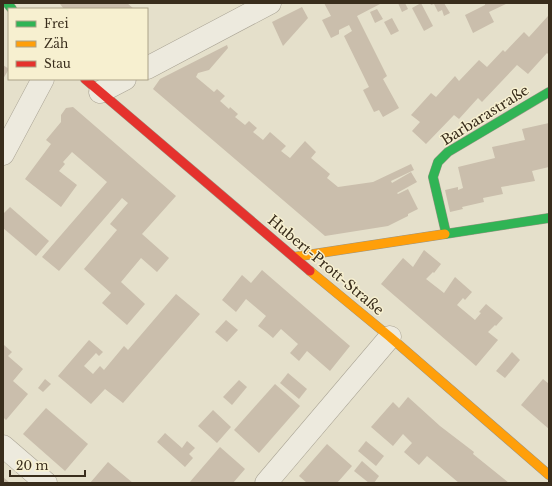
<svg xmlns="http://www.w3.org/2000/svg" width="552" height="486" font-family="'Libre Baskerville',serif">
  <rect width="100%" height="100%" fill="#e5e0cb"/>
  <g fill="#cabeac">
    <polygon points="57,3 127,3 134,9 64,9 60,4"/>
    <polygon points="324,3 382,3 357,16 387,76 383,79 399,108 383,117 379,110 374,112 363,90 369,87 344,36 352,31 349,25 339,30 339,34 331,38 322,20 331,16"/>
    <polygon points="398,3 405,3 408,9 402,12"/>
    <polygon points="421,3 433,26 424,31 412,8"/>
    <polygon points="430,3 444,3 450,13 444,16 442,10 438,12 434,4 431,5"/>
    <polygon points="485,3 508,3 489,12 494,22 473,33 465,15 485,5"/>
    <polygon points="302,7 308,18 283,46 272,22"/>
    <polygon points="377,9 383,19 375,23 370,12"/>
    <polygon points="548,16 549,17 549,55 547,53 528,74 517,65 482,102 478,98 459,119 454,115 426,144 412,131 420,122 411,115 431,93 436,97 455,76 459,81 479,60 487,67 503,50 505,52 524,32 529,37"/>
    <polygon points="392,18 399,31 391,35 384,22"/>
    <polygon points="227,45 228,48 209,70 198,73 196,77 214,92 217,89 225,96 220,101 229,109 230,107 238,114 235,117 245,125 249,121 257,128 253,132 263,140 270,132 286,146 281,151 290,158 305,141 316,152 311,158 330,174 327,178 338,187 373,182 411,164 414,170 391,181 392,183 411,172 417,182 397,193 398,194 408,189 418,209 408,214 408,216 388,226 325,236 153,89 160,79"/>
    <polygon points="3,65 9,69 3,79"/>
    <polygon points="73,107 176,196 142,234 169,258 157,272 141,258 121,282 145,304 127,325 102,303 111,293 84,269 117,230 110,224 128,203 122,198 59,271 42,257 107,182 72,152 63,162 65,164 59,171 77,185 61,207 25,179 51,144 46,140 61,122 61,115 66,108"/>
    <polygon points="549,123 549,167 532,171 535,181 501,187 503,194 483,198 484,202 462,207 463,209 450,212 445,190 458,187 458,190 463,188 458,167 495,158 492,147 525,140 522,129"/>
    <polygon points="10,207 49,241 36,256 3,228 3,214"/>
    <polygon points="424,250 441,264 434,273 433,272 426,279 444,293 455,277 472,292 465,300 463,298 457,305 475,320 481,313 479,312 486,304 503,318 496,326 495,325 488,332 498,340 476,366 381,284 403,258 413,267"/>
    <polygon points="262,270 350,346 330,371 307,351 299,361 290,353 298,344 281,329 273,338 266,332 258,326 266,316 246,299 236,312 222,300 242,275 251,283"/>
    <polygon points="176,294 200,314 123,403 105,389 91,404 58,376 89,340 103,352 99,356 96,353 84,366 93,374 100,366 104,370 124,346 128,350"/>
    <polygon points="226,320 238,330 227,342 215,332"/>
    <polygon points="3,345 4,345 12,352 8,356 23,369 13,381 28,394 6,420 3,417"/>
    <polygon points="512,352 520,360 505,378 496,371"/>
    <polygon points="288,373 307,389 299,399 280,383"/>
    <polygon points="45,379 51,384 43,392 38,388"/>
    <polygon points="543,379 549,384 549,429 521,405"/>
    <polygon points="239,380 247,387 232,405 223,397"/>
    <polygon points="275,384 300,406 259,453 234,430"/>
    <polygon points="408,397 440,426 474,452 473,454 509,483 459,483 427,456 419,465 404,452 412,443 403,434 393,446 371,427 393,402 399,408"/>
    <polygon points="46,408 88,444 65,471 23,434"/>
    <polygon points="213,410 231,427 217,443 198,426"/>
    <polygon points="165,433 182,448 187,441 195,448 189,454 193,458 185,467 157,442"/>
    <polygon points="366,441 384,456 376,466 358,451"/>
    <polygon points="327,444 352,466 337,483 307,483 299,476"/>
    <polygon points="220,447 245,469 233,483 189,483"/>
    <polygon points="362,461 379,476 374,483 369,483 354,471"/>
    <polygon points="108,462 115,468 133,483 90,483"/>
    <polygon points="3,477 10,483 3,483"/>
  </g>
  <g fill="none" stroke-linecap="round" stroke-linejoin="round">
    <defs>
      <g id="street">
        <polyline points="147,68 270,3"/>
        <polyline points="100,92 125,79"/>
        <polyline points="3,154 43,79"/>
        <polyline points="3,446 46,483"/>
        <polyline points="266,483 390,337"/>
      </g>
      <g id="fast">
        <polyline points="7,3 12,9"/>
        <polyline points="446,233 433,177 438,162 448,152 549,92"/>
        <polyline points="445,234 549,218"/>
      </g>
      <g id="slow">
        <polyline points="294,257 445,234"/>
        <polyline points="310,271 390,337 549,475"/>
      </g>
      <polyline id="jam" points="85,79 310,271"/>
    </defs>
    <use href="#street" stroke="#aaa495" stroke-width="23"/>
    <use href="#fast" stroke="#9a9484" stroke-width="10"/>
    <use href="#slow" stroke="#9a9484" stroke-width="10"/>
    <use href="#jam" stroke="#9a9484" stroke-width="10"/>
    <use href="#street" stroke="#edeade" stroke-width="22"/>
    <use href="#fast" stroke="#30b455" stroke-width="9"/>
    <use href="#slow" stroke="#ff9f0a" stroke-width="9"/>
    <use href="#jam" stroke="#e5322d" stroke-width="9"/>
  </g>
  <g text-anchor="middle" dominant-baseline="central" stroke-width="3" stroke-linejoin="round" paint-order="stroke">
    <g font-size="14" fill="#392d1c" stroke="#f7f0d0">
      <text transform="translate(485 115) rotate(-32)">Barbarastraße</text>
      <text transform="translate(326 265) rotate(40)">Hubert-Prott-Straße</text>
    </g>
  </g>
  <rect width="552" height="486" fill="none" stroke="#392d1c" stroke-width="8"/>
  <rect x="8" y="8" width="140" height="72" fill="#f7f0d0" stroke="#aba288"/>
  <rect x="16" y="21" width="20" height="6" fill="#30b455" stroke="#aba288"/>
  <text x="44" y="28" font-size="12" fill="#392d1c">Frei</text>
  <rect x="16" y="41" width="20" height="6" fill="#ff9f0a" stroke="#aba288"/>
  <text x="44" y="48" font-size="12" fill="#392d1c">Zäh</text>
  <rect x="16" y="61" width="20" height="6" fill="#e5322d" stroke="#aba288"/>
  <text x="44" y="68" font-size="12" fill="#392d1c">Stau</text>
  <path d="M10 470v6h75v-6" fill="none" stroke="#392d1c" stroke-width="2"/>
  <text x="16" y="470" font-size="12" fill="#392d1c" stroke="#f7f0d0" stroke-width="3" paint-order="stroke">20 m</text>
</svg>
